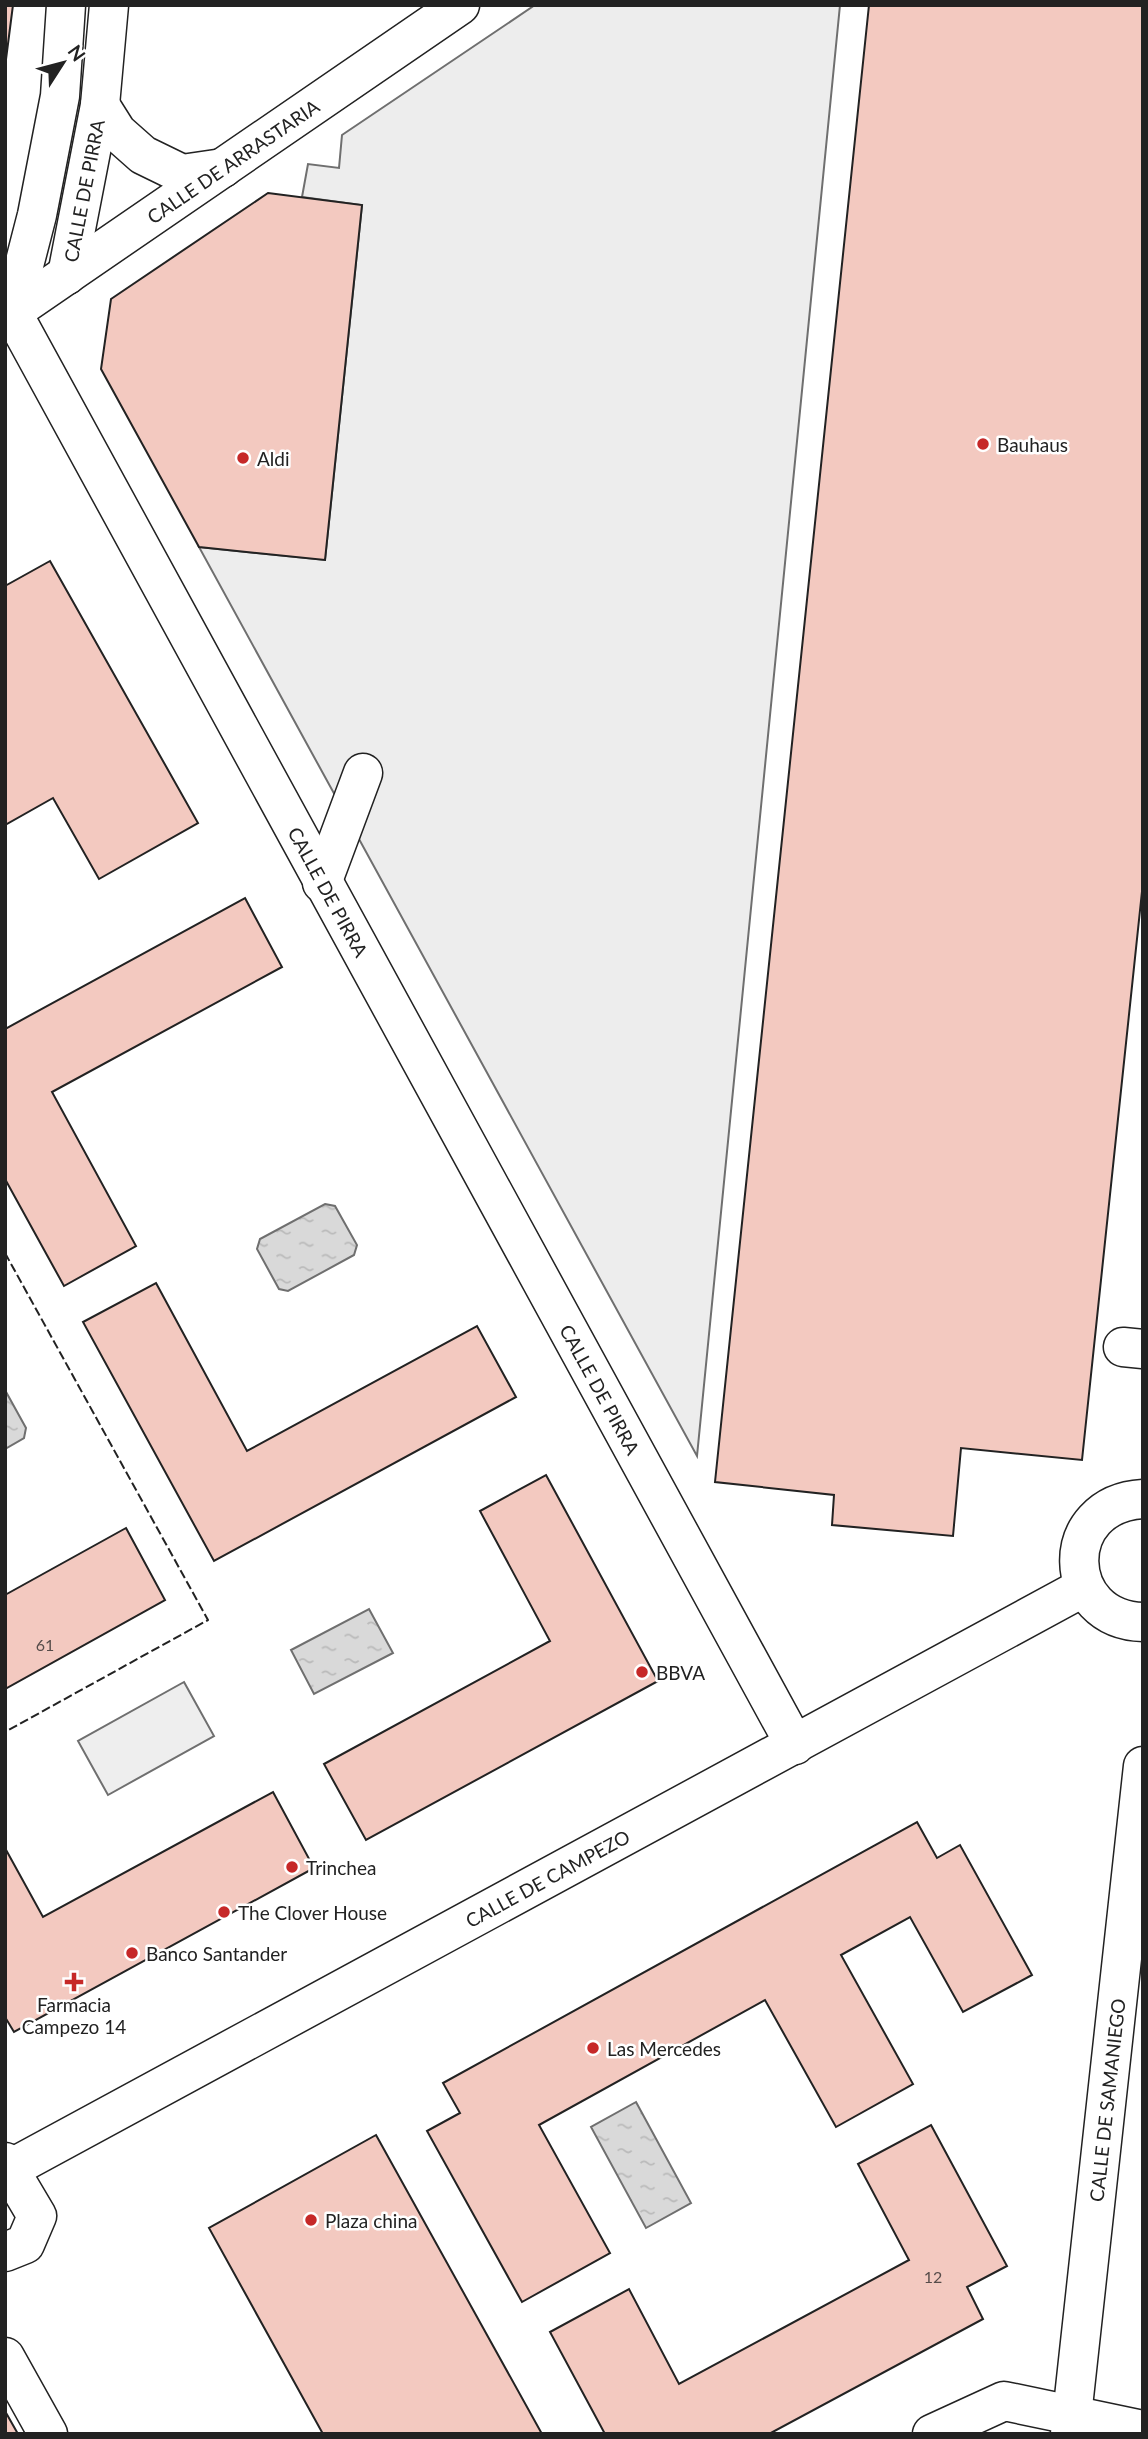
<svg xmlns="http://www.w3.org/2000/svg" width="1148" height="2439" font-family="Lato,sans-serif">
  <defs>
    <pattern id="water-ripples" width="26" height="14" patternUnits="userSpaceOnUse" patternTransform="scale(1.75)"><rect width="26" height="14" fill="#d9d9d9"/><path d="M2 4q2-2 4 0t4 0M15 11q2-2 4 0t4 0" fill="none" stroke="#bababa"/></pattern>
  </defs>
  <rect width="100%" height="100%" fill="#fff"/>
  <polygon fill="#eee" stroke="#6f6f6f" stroke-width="2" points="184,1682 214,1736 108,1795 78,1741"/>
  <polygon fill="#ededed" stroke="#6f6f6f" stroke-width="2" points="535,5 840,5 697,1456 199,547 325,560 362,205 302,197 308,164 339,168 342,135"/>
  <g fill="url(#water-ripples)" stroke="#6f6f6f" stroke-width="2">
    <polygon points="325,1204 335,1206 357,1245 354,1255 288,1291 279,1289 257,1249 260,1239"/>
    <polygon points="5,1390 26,1428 24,1438 5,1449"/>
    <polygon points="369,1609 393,1653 314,1694 291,1650"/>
    <polygon points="636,2102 691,2203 646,2228 591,2127"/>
  </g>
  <g fill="#f3c9c0" stroke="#222" stroke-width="2">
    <polygon points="5,5 13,5 5,67"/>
    <polygon points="869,5 1143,5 1143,882 1082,1460 961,1448 953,1536 832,1525 834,1495 715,1482"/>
    <polygon points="268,193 362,205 325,560 199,547 101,369 111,299"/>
    <polygon points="50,561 198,823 99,879 53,798 5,825 5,586"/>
    <polygon points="245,898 282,967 52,1092 136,1246 64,1286 5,1179 5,1029"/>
    <polygon points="156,1283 247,1451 477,1326 516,1397 214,1561 83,1322"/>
    <polygon points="546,1475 658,1681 366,1840 324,1764 550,1641 480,1511"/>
    <polygon points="126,1528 165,1600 5,1689 5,1595"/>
    <polygon points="273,1792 314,1868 14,2032 5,2017 5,1848 43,1917"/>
    <polygon points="917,1822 937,1858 960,1845 1032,1975 963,2012 910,1917 841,1955 913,2084 836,2127 765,2000 539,2125 610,2253 522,2302 427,2131 460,2113 443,2083"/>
    <polygon points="931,2125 1007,2266 967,2287 983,2319 769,2434 605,2434 550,2332 629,2289 679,2384 909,2260 858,2164"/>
    <polygon points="376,2135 542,2434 323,2434 209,2228"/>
    <polygon points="5,2411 18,2434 5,2434"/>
  </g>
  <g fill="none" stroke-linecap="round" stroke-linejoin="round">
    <defs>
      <g id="minor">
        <path id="s1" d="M66,5L60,96L37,215L12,312L795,1745"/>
        <polyline points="100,105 117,132 143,155 182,174 223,168"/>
        <path id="s2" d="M67,275L100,105L109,5"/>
        <path id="s3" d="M5,317L460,5"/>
        <polyline points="322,883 363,773"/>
        <polyline points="1123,1347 1143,1349"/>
        <path d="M1143,1499C1056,1504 1060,1620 1143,1622"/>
        <polyline points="5,2162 37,2216 25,2244 5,2252"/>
        <path id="s4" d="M10,2169L1084,1587"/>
        <polyline points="5,2357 48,2434"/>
        <polyline points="932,2434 1004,2401 1143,2430"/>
        <path id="s5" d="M1070,2434L1143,1766"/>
      </g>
      <polyline id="major" points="5,2172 10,2169"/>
    </defs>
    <use href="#minor" stroke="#222" stroke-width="41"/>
    <use href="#major" stroke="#222" stroke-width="41"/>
    <use href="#minor" stroke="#fff" stroke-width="38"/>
    <use href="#major" stroke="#fff" stroke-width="38"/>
    <polyline stroke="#222" stroke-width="2" stroke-dasharray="9 3.5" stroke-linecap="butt" points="5,1253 208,1620 5,1732"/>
  </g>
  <g fill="#c62828" stroke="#fff" stroke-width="2.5">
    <circle cx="983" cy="444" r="7"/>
    <circle cx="243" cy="458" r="7"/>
    <circle cx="642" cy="1672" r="7"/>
    <circle cx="292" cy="1867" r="7"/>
    <circle cx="224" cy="1912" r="7"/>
    <circle cx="132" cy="1953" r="7"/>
    <path d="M70.5 1971.5h7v7h7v7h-7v7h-7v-7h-7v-7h7z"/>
    <circle cx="593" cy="2048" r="7"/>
    <circle cx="311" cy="2220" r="7"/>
  </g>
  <g text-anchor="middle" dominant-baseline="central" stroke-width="5" stroke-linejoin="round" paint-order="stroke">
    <g font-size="16" fill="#564c4a">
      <text x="45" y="1644">61</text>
      <text x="933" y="2276">12</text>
    </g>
    <g font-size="19" fill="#222" stroke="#fff">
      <text stroke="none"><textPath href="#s3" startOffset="276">CALLE DE ARRASTARIA</textPath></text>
      <text stroke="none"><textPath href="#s2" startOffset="86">CALLE DE PIRRA</textPath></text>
      <text stroke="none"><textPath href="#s1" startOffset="973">CALLE DE PIRRA</textPath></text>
      <text stroke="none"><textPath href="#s1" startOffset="1540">CALLE DE PIRRA</textPath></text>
      <text stroke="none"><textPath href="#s4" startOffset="611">CALLE DE CAMPEZO</textPath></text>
      <text stroke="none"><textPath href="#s5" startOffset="336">CALLE DE SAMANIEGO</textPath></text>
    </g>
    <g font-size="19" fill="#222" stroke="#fff" text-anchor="start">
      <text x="997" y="444">Bauhaus</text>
      <text x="257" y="458">Aldi</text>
      <text x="656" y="1672">BBVA</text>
      <text x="306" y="1867">Trinchea</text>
      <text x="238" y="1912">The Clover House</text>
      <text x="146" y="1953">Banco Santander</text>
      <text x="74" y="2004" text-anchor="middle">Farmacia<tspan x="74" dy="22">Campezo 14</tspan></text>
      <text x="607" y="2048">Las Mercedes</text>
      <text x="325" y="2220">Plaza china</text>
    </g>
  </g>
  <rect width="1148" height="2439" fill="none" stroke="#222222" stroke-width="14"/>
  <g transform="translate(63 63) rotate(54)" stroke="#ffffff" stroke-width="5" paint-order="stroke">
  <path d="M0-5L12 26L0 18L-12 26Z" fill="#222222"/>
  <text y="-10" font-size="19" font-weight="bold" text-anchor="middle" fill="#222222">N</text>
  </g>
</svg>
